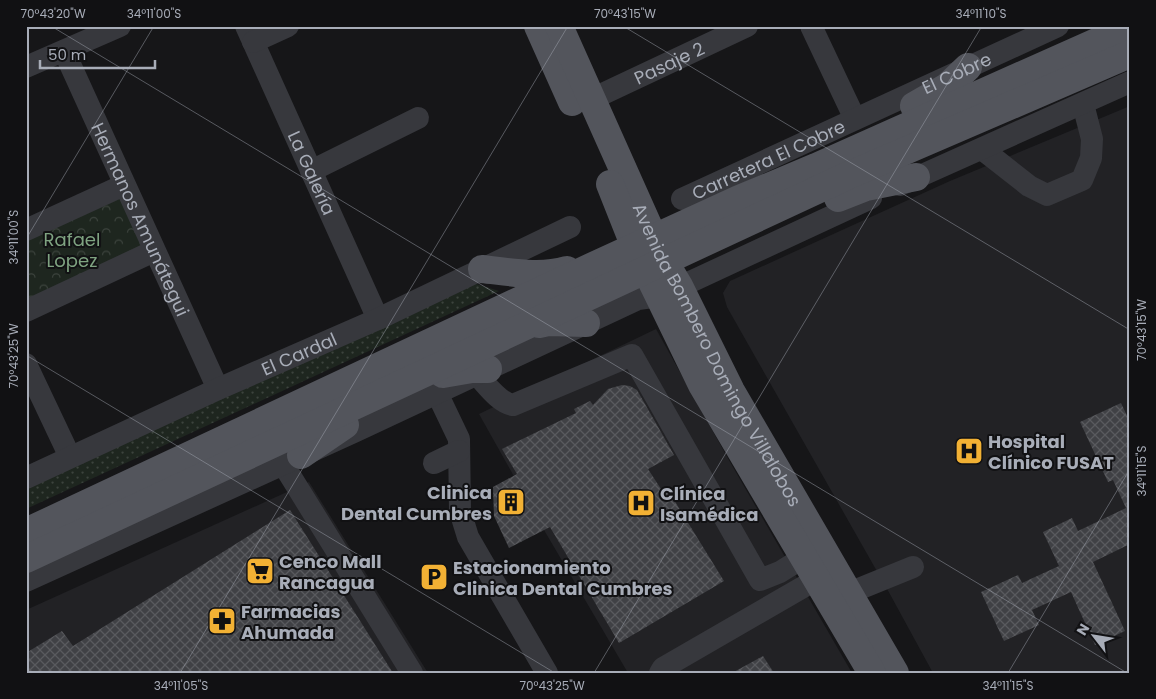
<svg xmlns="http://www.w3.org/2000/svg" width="1156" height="699" font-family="Poppins,sans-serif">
  <defs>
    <pattern id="grass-dots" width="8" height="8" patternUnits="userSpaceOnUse" patternTransform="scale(1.25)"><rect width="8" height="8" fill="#1e261f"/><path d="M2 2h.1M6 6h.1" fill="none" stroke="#3c433d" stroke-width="1.8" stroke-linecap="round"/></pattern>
    <pattern id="park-crowns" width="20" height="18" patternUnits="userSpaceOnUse" patternTransform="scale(1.25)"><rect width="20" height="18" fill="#1e261f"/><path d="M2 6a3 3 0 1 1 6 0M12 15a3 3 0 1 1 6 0" fill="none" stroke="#3c433d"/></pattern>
    <pattern id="building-cross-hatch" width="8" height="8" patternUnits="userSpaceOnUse" patternTransform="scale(1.25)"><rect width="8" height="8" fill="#404145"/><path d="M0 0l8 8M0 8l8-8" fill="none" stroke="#595a5e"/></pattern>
  </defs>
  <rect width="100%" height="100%" fill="#161618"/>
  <g fill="#222225">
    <polygon points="1130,106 1130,673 933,673 891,596 727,307 723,293 730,281 950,181"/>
    <polygon points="656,329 730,462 852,673 628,673 544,530 479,414"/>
    <polygon points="309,482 428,673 26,673 26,610"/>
  </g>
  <polygon fill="url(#grass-dots)" points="473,283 499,291 26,509 26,487"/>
  <polygon fill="url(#park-crowns)" points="122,191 149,249 26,307 26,234"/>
  <g fill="url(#building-cross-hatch)">
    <polygon points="622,385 630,386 637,390 674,455 648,469 661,489 666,487 724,581 619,643 550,527 509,548 494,516 493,487 517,474 502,449 576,413 574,409 590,401 593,405 608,389"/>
    <polygon points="1121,403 1130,422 1130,544 1093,562 1125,631 1095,645 1071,592 1032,610 1039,625 1004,641 981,592 1018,575 1022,583 1059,566 1043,532 1072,518 1078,531 1126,508 1113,480 1108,482 1080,422"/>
    <polygon points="290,510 393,673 26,673 26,653 62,631 73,646"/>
    <polygon points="763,656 774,673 732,673"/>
  </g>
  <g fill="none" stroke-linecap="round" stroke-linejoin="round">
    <g stroke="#37383d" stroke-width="22">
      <path id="s1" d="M246,26L378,319"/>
      <polyline points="811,26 855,119"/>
      <polyline points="253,42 288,26"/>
      <path id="s2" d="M64,51L218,389"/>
      <polyline points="26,67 120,26"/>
      <path id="s3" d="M592,99L747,26"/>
      <polyline points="982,149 1029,186 1047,195 1082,180 1091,158 1092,139 1083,104"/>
      <polyline points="311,171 418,118"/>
      <polyline points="900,185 1130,82"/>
      <path id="s4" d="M682,199L1058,26"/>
      <polyline points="26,230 124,185"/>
      <polyline points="26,311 154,251"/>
      <polyline points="26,364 70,457"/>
      <path d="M477,375C486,384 499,403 513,405L632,355L760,580L780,572L804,557"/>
      <polyline points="437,393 459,439 460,511 468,537 547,673"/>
      <polyline points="434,463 459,451"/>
      <polyline points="283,464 412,673"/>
      <path id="s5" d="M26,478L218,389L378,319L570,227"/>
      <polyline points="26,581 356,431 638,299 660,296 871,198"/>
      <polyline points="849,593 913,567"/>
      <polyline points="660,673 663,668 817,579"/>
    </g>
    <g stroke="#53555c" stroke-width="28">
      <polyline points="538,26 572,102"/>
      <path id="s6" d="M559,26L664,261L679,286L731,391L895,673"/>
      <polyline points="914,106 947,87 968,67"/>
      <polyline points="610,184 635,247 702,385 872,673"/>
      <polyline points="838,198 866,187 916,177"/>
      <path d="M482,269C510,272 540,278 567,270"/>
      <polyline points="539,324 548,322 586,323"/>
      <polyline points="443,374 472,369 488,369"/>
      <polyline points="301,455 345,425"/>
      <polyline points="26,532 591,267 737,200 816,167 1130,27"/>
      <polyline points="26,559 847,176 1130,54"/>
    </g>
  </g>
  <path fill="none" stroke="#a8adb8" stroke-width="1" stroke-opacity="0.45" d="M51,26L1127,673M623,26L1130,330M26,239L154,26M26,355L555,673M180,673L568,26M594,673L982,26M1008,673L1130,469"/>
  <defs>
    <symbol id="hospital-square" viewBox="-11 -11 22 22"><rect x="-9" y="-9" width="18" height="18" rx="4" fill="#f2b134" stroke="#111113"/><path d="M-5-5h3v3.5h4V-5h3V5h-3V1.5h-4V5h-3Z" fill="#111"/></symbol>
    <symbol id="building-square" viewBox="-11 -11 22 22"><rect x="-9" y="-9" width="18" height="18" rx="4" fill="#f2b134" stroke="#111113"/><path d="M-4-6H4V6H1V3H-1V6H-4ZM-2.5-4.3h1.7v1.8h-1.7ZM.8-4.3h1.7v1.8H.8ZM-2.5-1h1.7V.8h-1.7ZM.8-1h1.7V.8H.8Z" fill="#111"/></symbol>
    <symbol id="supermarket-square" viewBox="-11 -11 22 22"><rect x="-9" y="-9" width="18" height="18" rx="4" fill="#f2b134" stroke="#111113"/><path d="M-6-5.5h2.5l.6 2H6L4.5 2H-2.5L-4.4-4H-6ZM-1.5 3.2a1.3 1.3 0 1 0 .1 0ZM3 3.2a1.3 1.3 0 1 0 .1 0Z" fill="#111"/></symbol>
    <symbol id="parking-square" viewBox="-11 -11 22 22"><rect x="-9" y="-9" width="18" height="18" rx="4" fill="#f2b134" stroke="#111113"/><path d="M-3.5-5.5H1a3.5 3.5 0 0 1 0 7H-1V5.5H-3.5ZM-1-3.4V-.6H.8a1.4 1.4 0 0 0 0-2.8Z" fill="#111"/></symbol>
    <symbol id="pharmacy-square" viewBox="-11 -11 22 22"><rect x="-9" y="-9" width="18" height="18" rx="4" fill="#f2b134" stroke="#111113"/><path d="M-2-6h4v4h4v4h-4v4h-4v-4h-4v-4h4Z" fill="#111"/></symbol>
  </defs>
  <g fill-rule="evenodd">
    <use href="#hospital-square" x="953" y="435" width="32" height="32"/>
    <use href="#building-square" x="495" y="486" width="32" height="32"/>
    <use href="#hospital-square" x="625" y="487" width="32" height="32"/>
    <use href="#supermarket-square" x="244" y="555" width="32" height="32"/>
    <use href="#parking-square" x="418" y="561" width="32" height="32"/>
    <use href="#pharmacy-square" x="206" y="605" width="32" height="32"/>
  </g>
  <g text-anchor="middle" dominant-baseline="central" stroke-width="4" stroke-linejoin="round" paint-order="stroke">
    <g font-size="18" fill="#a8adb8" stroke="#111113">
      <text stroke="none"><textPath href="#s3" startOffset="85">Pasaje 2</textPath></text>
      <text stroke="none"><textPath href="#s4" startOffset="302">El Cobre</textPath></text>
      <text stroke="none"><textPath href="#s4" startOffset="95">Carretera El Cobre</textPath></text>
      <text stroke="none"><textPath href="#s1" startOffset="161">La Galería</textPath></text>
      <text stroke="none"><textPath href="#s2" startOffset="185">Hermanos Amunátegui</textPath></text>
      <text stroke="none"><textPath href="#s5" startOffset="300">El Cardal</textPath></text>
      <text stroke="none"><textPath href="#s6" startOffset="365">Avenida Bombero Domingo Villalobos</textPath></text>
    </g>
    <g font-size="18" fill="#7fa381" stroke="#111113">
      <text x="72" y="239">Rafael<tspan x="72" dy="21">Lopez</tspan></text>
    </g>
    <g font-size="18" font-weight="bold" fill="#a8adb8" stroke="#111113" text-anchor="start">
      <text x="988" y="441">Hospital<tspan x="988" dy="21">Clínico FUSAT</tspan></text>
      <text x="492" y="492" text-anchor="end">Clinica<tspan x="492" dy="21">Dental Cumbres</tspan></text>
      <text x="660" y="493">Clínica<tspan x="660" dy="21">Isamédica</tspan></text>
      <text x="279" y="561">Cenco Mall<tspan x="279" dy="21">Rancagua</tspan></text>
      <text x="453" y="567">Estacionamiento<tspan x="453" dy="21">Clinica Dental Cumbres</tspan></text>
      <text x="241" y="611">Farmacias<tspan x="241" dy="21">Ahumada</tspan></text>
    </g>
  </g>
  <rect width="1156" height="699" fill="none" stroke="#111113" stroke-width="55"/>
  <g transform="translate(1094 636) rotate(301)" stroke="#111113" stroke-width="4" paint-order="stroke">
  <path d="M0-4L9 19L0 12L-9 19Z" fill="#a8adb8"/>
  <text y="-8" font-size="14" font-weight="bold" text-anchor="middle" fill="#a8adb8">N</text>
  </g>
  <path d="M40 60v8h115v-8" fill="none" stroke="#a8adb8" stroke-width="2.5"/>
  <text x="48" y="60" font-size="15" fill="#a8adb8" stroke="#111113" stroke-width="4" paint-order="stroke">50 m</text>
  <rect x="28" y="28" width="1100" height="644" fill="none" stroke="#a8adb8" stroke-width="2"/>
  <g font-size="12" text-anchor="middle" fill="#a8adb8">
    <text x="53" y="18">70°43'20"W</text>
    <text x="154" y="18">34°11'00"S</text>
    <text x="625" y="18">70°43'15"W</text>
    <text x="981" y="18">34°11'10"S</text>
    <text transform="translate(14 237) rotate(-90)" y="4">34°11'00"S</text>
    <text transform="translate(1142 330) rotate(-90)" y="4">70°43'15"W</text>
    <text transform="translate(14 356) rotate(-90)" y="4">70°43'25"W</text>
    <text transform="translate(1142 471) rotate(-90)" y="4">34°11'15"S</text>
    <text x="181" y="690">34°11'05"S</text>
    <text x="552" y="690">70°43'25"W</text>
    <text x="1008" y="690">34°11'15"S</text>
  </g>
</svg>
